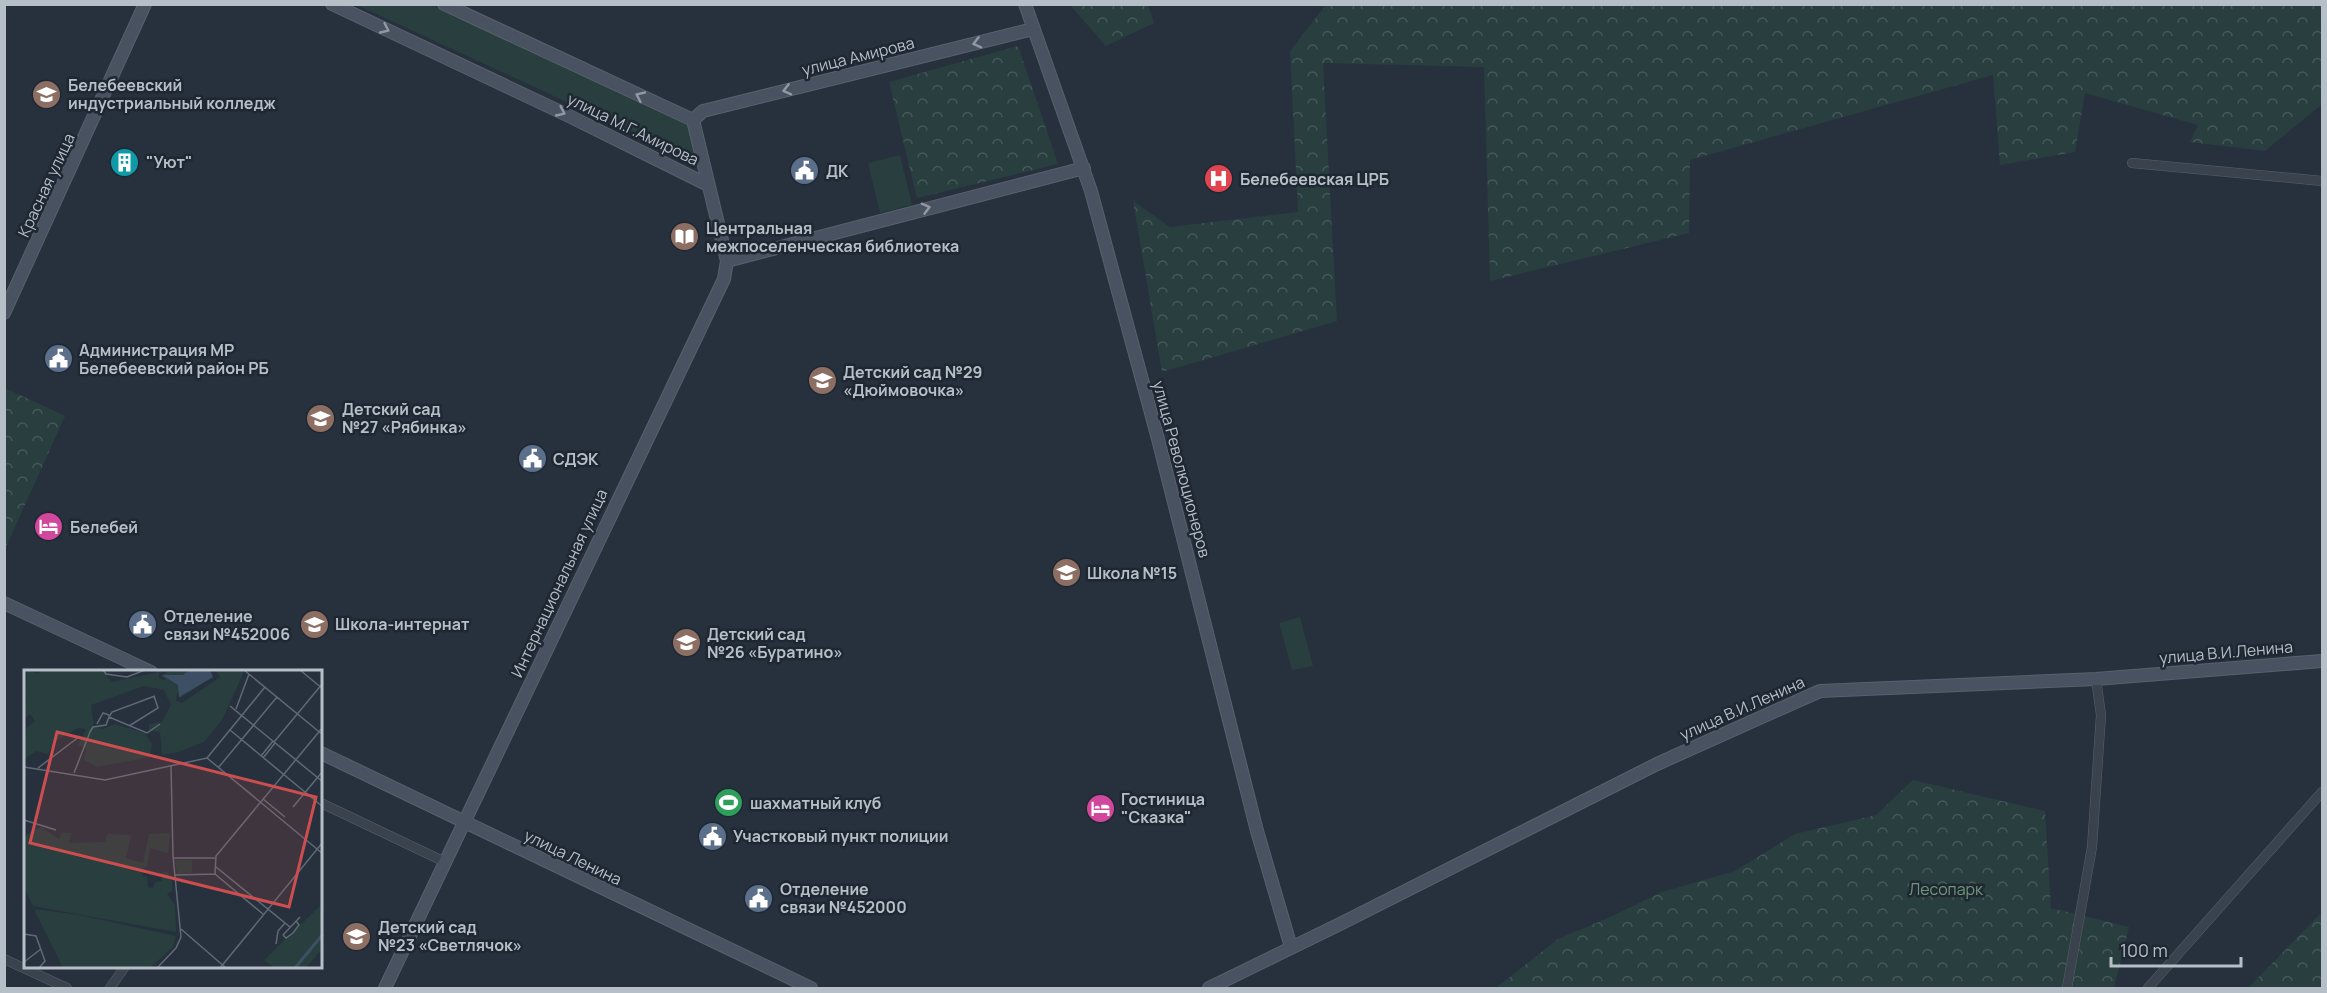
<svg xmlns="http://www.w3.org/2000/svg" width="2327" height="993" font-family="Manrope,sans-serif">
  <defs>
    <pattern id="forest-crowns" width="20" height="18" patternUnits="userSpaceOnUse" patternTransform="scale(1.5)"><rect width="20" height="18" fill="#293e3f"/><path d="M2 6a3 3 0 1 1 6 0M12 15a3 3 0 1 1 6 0" fill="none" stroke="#465859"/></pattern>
  </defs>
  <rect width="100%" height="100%" fill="#26313d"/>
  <g fill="#293e3f">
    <polygon points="357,5 432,5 691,126 698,142 692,154 677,153"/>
    <polygon points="900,155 912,205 880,213 868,163"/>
    <polygon points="1300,617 1313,666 1292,670 1279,623"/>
  </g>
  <g fill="url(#forest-crowns)">
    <polygon points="1070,5 1148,5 1154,23 1106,46"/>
    <polygon points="1326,5 2322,5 2322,104 2265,151 2190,142 2198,125 2085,93 2075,152 2000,165 1993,75 1690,160 1689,233 1490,281 1484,67 1323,63 1337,321 1162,372 1133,201 1170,227 1298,212 1290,51"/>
    <polygon points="1018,46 1058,164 917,198 889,82"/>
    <polygon points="5,388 65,416 5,549"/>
    <polygon points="1913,780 2045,811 2051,908 2129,927 2114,988 1496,988 1558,939 1606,919 1662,892 1735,871 1795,834 1876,815"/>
    <polygon points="2322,912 2322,988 2248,988"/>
  </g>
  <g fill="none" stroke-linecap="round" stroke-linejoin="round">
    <defs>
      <g id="street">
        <polyline points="2132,163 2322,181"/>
        <polyline points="321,803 445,862"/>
        <polyline points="4,959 67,988"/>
        <polyline points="110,988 124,968"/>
        <polyline points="2067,988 2092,847 2101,715 2096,679"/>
        <polyline points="2148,988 2322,792"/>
      </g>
      <g id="secondary">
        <polyline points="332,4 567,115 708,185"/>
        <polyline points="444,4 693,120"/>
        <polyline points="1025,4 1091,191 1158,439 1257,831 1291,947"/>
        <polyline points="693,120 703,111 1033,29"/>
        <polyline points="727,261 1084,168"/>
        <polyline points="4,313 145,4"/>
        <polyline points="4,603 151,672"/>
        <polyline points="321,753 811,988"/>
        <polyline points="385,988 724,279 727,261 693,120"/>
        <polyline points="1209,988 1342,923 1657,764 1820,691 2096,679 2322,661"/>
      </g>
    </defs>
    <use href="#street" stroke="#58616b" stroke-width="10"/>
    <use href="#secondary" stroke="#58616b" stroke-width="14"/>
    <use href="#street" stroke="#3a434d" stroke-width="9"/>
    <use href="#secondary" stroke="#495260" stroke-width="12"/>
  </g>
  <defs><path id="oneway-chevron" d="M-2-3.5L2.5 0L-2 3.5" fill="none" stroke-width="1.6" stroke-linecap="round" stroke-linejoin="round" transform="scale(1.5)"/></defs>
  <g stroke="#9098a4">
    <use href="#oneway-chevron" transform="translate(385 29) rotate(25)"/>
    <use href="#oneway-chevron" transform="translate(977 43) rotate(166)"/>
    <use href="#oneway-chevron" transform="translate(787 90) rotate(166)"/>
    <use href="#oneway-chevron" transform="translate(640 96) rotate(-155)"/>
    <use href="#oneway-chevron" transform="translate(561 112) rotate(25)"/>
    <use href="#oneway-chevron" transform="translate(926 208) rotate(-15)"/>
  </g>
  <defs>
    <symbol id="university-disc" viewBox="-11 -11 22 22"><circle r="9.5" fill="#8d6e63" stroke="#1f2832"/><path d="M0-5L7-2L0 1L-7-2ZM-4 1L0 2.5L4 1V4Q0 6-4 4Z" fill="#fff"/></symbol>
    <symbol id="building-disc" viewBox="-11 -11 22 22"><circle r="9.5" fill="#0f9aa8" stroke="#1f2832"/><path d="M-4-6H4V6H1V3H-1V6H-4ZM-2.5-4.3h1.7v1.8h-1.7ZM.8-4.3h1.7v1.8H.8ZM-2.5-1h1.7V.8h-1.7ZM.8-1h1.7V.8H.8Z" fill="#fff"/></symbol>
    <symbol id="civic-disc" viewBox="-11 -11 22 22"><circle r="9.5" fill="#5c6f8a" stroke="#1f2832"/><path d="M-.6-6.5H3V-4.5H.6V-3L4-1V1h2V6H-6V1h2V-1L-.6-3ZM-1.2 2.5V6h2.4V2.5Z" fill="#fff"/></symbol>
    <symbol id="hospital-disc" viewBox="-11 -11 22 22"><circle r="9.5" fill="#e0444e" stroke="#1f2832"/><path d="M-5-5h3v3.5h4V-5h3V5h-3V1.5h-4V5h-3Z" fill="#fff"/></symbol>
    <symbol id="library-disc" viewBox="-11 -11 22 22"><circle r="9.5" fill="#8d6e63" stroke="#1f2832"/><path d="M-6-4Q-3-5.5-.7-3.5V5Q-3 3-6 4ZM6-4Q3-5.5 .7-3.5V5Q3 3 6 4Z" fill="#fff"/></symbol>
    <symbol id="school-disc" viewBox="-11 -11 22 22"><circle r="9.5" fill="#8d6e63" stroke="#1f2832"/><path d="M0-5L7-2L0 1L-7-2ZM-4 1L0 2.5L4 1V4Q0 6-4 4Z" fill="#fff"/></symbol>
    <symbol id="hotel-disc" viewBox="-11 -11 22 22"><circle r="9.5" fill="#d1479c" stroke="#1f2832"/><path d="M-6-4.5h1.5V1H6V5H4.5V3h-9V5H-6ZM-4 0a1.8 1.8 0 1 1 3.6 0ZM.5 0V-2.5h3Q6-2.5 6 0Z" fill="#fff"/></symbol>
    <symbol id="stadium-disc" viewBox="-11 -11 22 22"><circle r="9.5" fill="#2e9e5b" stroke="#1f2832"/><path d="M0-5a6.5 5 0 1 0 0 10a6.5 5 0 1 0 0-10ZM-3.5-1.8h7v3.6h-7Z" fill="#fff"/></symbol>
  </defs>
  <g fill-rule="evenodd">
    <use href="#university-disc" x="30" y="78" width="33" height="33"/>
    <use href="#building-disc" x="108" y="146" width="33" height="33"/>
    <use href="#civic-disc" x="788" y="154" width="33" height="33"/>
    <use href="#hospital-disc" x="1202" y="162" width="33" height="33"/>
    <use href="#library-disc" x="668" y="220" width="33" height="33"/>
    <use href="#civic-disc" x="42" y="342" width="33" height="33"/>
    <use href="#school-disc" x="806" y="364" width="33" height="33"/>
    <use href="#school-disc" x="304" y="402" width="33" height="33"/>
    <use href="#civic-disc" x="516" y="442" width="33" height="33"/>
    <use href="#hotel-disc" x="32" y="510" width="33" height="33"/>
    <use href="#school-disc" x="1050" y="556" width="33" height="33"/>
    <use href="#school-disc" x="298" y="608" width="33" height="33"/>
    <use href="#civic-disc" x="126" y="608" width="33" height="33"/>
    <use href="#school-disc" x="670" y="626" width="33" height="33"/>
    <use href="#stadium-disc" x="712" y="786" width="33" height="33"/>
    <use href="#hotel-disc" x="1084" y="792" width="33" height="33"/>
    <use href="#civic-disc" x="696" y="820" width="33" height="33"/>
    <use href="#civic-disc" x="742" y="882" width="33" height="33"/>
    <use href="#school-disc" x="340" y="920" width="33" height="33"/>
  </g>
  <g text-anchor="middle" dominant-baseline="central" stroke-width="5" stroke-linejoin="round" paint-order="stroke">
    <g font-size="16" fill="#b6bec8" stroke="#1f2832">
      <text transform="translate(858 56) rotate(-14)">улица Амирова</text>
      <text transform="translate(633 129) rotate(26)">улица М.Г.Амирова</text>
      <text transform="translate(46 185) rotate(-65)">Красная улица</text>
      <text transform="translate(1182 469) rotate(75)">улица Революционеров</text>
      <text transform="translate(559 583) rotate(-65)">Интернациональная улица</text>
      <text transform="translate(2226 652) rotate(-5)">улица В.И.Ленина</text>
      <text transform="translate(1742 708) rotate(-24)">улица В.И.Ленина</text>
      <text transform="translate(573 857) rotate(26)">улица Ленина</text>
    </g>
    <g font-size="16" font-weight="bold" fill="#b6bec8" stroke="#1f2832" text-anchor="start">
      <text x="68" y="85">Белебеевский<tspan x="68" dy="18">индустриальный колледж</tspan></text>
      <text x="146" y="162">"Уют"</text>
      <text x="826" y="171">ДК</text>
      <text x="1240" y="179">Белебеевская ЦРБ</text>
      <text x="706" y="228">Центральная<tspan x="706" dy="18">межпоселенческая библиотека</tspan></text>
      <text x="79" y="350">Администрация МР<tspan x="79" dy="18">Белебеевский район РБ</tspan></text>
      <text x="843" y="372">Детский сад №29<tspan x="843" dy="18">«Дюймовочка»</tspan></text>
      <text x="342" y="409">Детский сад<tspan x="342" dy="18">№27 «Рябинка»</tspan></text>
      <text x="553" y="459">СДЭК</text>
      <text x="70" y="527">Белебей</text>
      <text x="1087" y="573">Школа №15</text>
      <text x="164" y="616">Отделение<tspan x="164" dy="18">связи №452006</tspan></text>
      <text x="335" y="624">Школа-интернат</text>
      <text x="707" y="634">Детский сад<tspan x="707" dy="18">№26 «Буратино»</tspan></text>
      <text x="1121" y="799">Гостиница<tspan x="1121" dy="18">"Сказка"</tspan></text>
      <text x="750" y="803">шахматный клуб</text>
      <text x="733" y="836">Участковый пункт полиции</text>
      <text x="780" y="889">Отделение<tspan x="780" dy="18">связи №452000</tspan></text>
      <text x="378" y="927">Детский сад<tspan x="378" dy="18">№23 «Светлячок»</tspan></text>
    </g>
    <g font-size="16" fill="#6f9777" stroke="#1f2832">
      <text x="1946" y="889">Лесопарк</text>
    </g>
  </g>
  <g transform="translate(24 670)">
    <rect width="298" height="298" fill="#26313d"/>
    <path d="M3,0L15,4L16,0H78L88,12L135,2V8L143,11L137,6L143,2L186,0L189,7L156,28L153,22L152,31L158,33L196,7L191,0H219V4L198,50L180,72L154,82L138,85L136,62L125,61V54L138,52L147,35L140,20L120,16L67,35L70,56L79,59L91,54L120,63L128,74L126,86L117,89L73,97L60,90L62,79L54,75L62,59L54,58L30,72L24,84L12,81L0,89V60L11,51L6,44L0,49ZM17,157L35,169L38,163H47L45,173L81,172L83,164L107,165L102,188L119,193L125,164L146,163L144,183L126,178L123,196L117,200L119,207L123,206L124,217L129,218L131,212L138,211L137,203L143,201L148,211V221L143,224L151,235L152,262L9,236L0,218V166ZM151,190H168V203L153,204ZM298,234V279L282,298H250L240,290ZM10,239L55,245L152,266L149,277L126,298H39Z" fill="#293e3f"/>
    <path d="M166,0H186L189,7L155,27L154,15L138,5H159Z" fill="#3d4f64"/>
    <path fill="none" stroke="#3d4f64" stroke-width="3" d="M271,298L299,264"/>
    <path fill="none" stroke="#606975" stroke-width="1.5" d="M79,0L82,4L103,7L121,0M220,0L299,65M276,0L299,19M206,36L299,112M212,39L225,4M85,47L88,42L131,26M73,54L79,43L85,45M105,56L134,38L130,26M206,60L299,137M250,72L299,13M237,86L249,71M183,88L241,17M239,88L251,73M0,97L81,110L183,88L299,184M14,98L56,66M194,98L253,27M50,103L66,62L69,57L82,55L85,47L123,63L136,54M239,129L261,147M269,137L299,101M0,150L32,160M149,188H191M192,197L266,257M191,204L192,186L299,57M191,204L239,244M151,205L191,204M157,259L202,298M0,264L12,266L21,291L15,298M259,265L262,268L269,263L275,255L272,251M259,265L276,247M252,274L254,261L261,253M0,292L17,279M133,298L152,278L157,267L149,186L147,96M196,298L299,172"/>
    <path fill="#ce4e50" fill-opacity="0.15" stroke="#ce4e50" stroke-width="3" d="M33,62L292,127L265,237L6,173Z"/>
    <rect width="298" height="298" fill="none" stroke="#b6bec8" stroke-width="3"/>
  </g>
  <rect width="2327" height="993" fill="none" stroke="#b6bec8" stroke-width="12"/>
  <path d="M2111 957v9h130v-9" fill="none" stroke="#b6bec8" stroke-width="3"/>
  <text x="2120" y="957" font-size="18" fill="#b6bec8" stroke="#1f2832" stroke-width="4.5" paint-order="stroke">100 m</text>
</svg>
